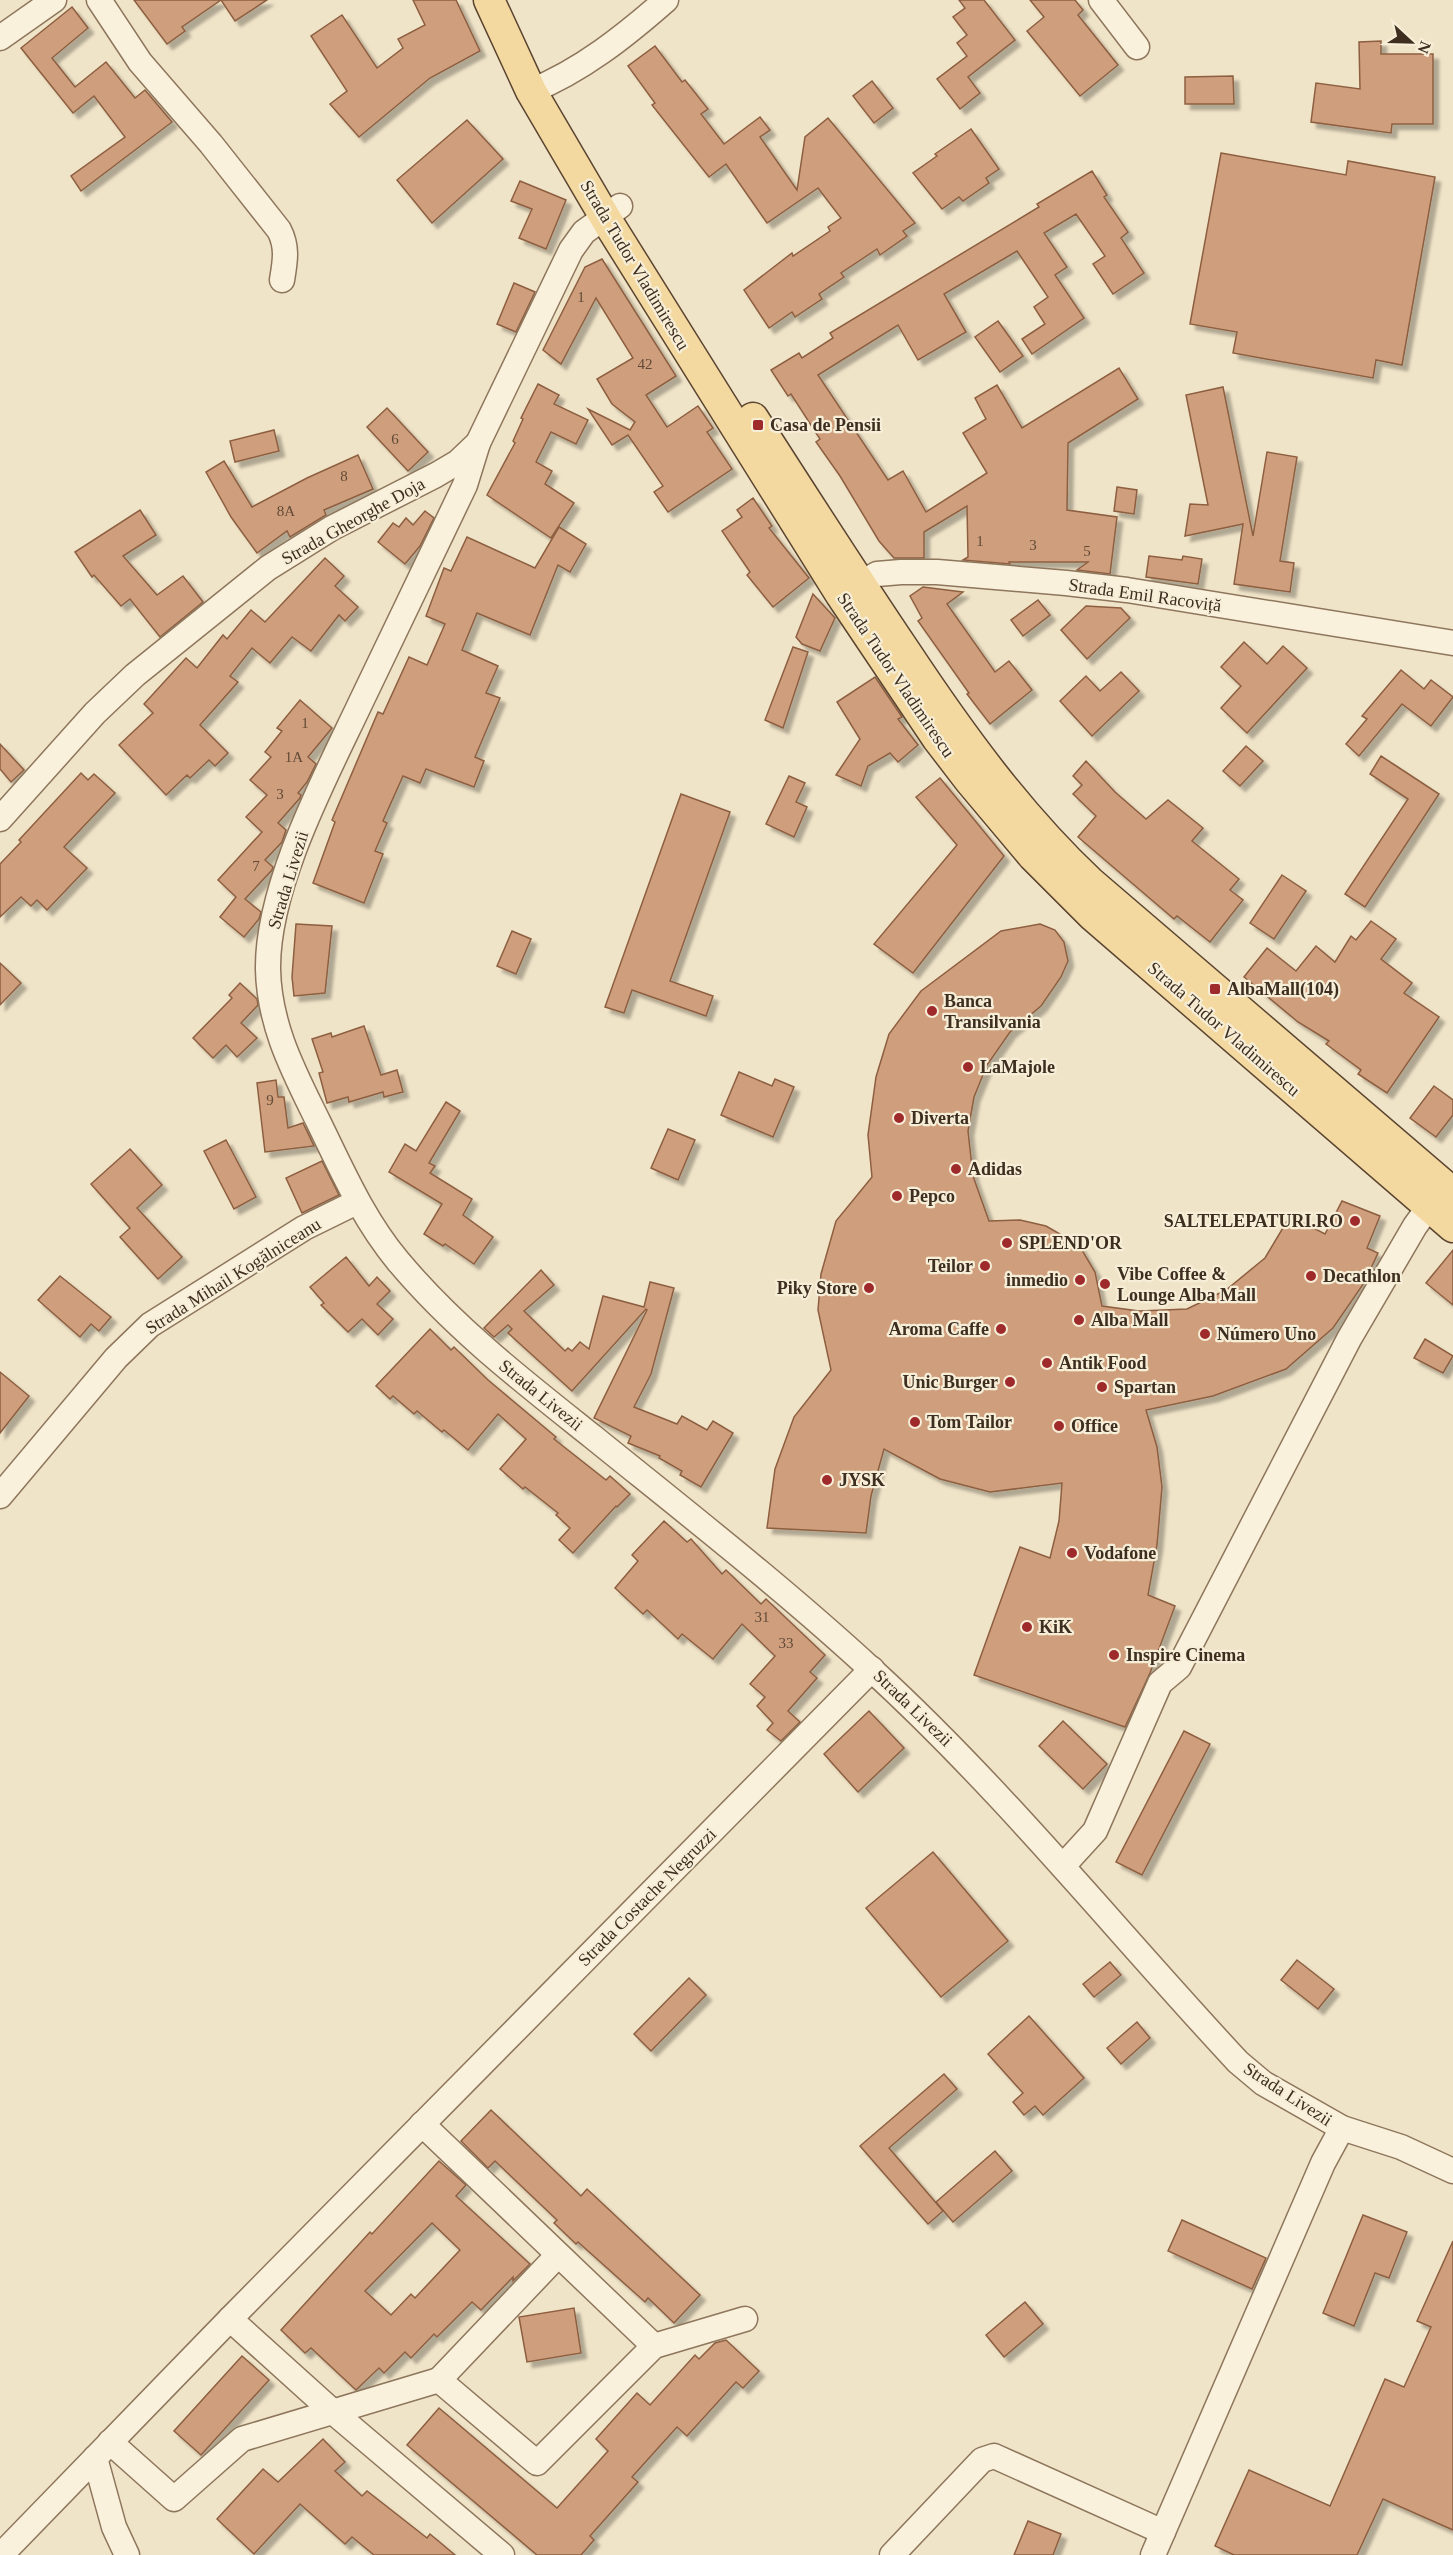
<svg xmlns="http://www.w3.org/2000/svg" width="1453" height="2555" font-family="'Times New Roman',serif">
  <defs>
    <filter id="shadow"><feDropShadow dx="5.5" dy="5.5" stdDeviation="1.5" flood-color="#0004"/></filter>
  </defs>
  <rect width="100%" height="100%" fill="#f0e4c8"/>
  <g fill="#cf9f7d" stroke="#8d5f41" stroke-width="1.5" fill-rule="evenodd" filter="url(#shadow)">
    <polygon points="134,0 221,0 182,27 185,31 167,44"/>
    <polygon points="221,0 267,0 235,21"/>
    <polygon points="413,0 456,0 480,51 430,78 359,137 330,104 347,91 311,36 342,15 377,68 403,48 398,39 425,25"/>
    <polygon points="959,0 984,0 1015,40 968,77 980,93 960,109 937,79 967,56 957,43 967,35 953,17 965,8"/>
    <polygon points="1030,0 1075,0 1083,10 1078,15 1118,65 1080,96 1027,31 1044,17"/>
    <polygon points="72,7 88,28 52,58 75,87 106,62 135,98 145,90 172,122 81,191 71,176 125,137 94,96 73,113 21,48"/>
    <polygon points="1381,41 1381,54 1433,54 1433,124 1392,124 1391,133 1311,122 1316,83 1360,89 1359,42"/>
    <polygon points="655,46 682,82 685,80 708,109 701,114 724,144 760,117 770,130 760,137 797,190 805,137 828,118 915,223 903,231 907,236 880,255 877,249 841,273 844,277 819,294 822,299 795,317 792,312 769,328 744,290 792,253 793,256 830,231 828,227 841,218 818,188 767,223 726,164 709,177 652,105 655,103 628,66"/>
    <polygon points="1233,76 1234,104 1185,104 1185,77"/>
    <polygon points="872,81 893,108 874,123 853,96"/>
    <polygon points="467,120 503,159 432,223 397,180"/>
    <polygon points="971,129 999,169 986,178 989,183 963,201 959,197 942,209 913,173 937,156 935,154"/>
    <polygon points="1221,153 1346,175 1348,161 1435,177 1402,365 1376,360 1373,378 1233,353 1237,332 1190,324"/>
    <polygon points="1092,171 1107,195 1104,197 1128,232 1121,238 1144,273 1113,294 1093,264 1105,256 1076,214 1044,233 1067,267 1055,275 1084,318 1032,354 1022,339 1045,324 1034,307 1048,297 1017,251 944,294 966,332 918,360 898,325 818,375 888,480 903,471 926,512 987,473 963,433 986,419 975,398 997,385 1022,428 1119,368 1138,399 1068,443 1067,510 1117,517 1110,574 1077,570 1088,562 1009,562 1010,564 963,560 968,557 967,506 924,532 924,558 894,558 879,541 840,476 816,442 820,439 791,394 788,396 771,370 799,353 802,358 833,338 830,333 1039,207 1037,204"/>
    <polygon points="520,181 566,200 546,249 519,238 532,209 511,201"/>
    <polygon points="602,259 676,376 646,395 667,427 698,406 713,428 707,432 732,469 668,512 654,492 663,486 628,435 612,445 588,409 630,430 635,422 612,404 597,379 633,358 596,298 561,364 543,350 585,267"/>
    <polygon points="514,283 535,292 516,332 497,324"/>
    <polygon points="998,321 1023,356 1000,372 975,337"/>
    <polygon points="538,384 559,395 554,404 588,420 576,444 551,432 536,462 552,471 545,484 574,503 551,538 487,495 515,443 513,441 523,419 521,418"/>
    <polygon points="1223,387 1253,536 1267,452 1297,457 1280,561 1294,563 1290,592 1234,584 1243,524 1185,536 1190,504 1208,505 1186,395"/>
    <polygon points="387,408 428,452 408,471 367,427"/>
    <polygon points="274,430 279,451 235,462 230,441"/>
    <polygon points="358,455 373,489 324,510 326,515 290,537 287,531 257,553 231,517 206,472 224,461 252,507 307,478"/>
    <polygon points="1117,487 1137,490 1134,514 1114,511"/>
    <polygon points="753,498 772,526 769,528 809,578 773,607 747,575 750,572 722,531 742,517 737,510"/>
    <polygon points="140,510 156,535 123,556 157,595 183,576 203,602 160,637 130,599 121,606 94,575 92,577 75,552"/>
    <polygon points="425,511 434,518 420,546 405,564 378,542 393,523 399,527 406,518 413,525"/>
    <polygon points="559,527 586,544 570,572 558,565 530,635 477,613 462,650 498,666 486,693 500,698 475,757 484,761 474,787 426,769 420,783 403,776 383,821 387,823 375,851 383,854 364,903 313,883 335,822 332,820 378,712 383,714 409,657 427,665 445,624 426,616 444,568 451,571 467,537 535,568"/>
    <polygon points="1149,556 1182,560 1183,556 1202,559 1198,584 1146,577"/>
    <polygon points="325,558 344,576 335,586 358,607 345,621 339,615 311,651 292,637 270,663 252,648 230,676 238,682 200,725 228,753 215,766 209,760 190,778 187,775 166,795 119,745 153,713 144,704 186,658 197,668 223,635 227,639 251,610 265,622"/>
    <polygon points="923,587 963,592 947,604 995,672 1009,661 1032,690 990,724 967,694 969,693 918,621 922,618 910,596"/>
    <polygon points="813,594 835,618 820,651 802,644 796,637"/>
    <polygon points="1038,600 1050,615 1023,636 1011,620"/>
    <polygon points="1086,606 1121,608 1130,618 1087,659 1061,630"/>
    <polygon points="1244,642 1267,664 1283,646 1307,668 1247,733 1221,708 1241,686 1221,667"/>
    <polygon points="793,647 808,652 783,728 765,720"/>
    <polygon points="1401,670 1424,689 1431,680 1453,697 1431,726 1402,704 1359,756 1346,744 1367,719 1362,716"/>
    <polygon points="1121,672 1139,691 1092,736 1060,701 1086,676 1100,691"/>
    <polygon points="875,677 902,717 898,719 918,745 898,762 890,753 868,766 861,786 836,775 860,739 837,702"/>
    <polygon points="300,700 332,728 308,757 316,764 307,782 298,793 301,795 300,798 278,823 286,830 282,842 265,860 273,867 272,870 245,899 261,912 259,919 244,937 220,917 236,897 218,880 262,832 246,817 267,795 250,780 271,757 265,752 282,731 277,728"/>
    <polygon points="0,744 24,770 11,782 0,769"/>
    <polygon points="1246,746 1263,761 1240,786 1223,771"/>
    <polygon points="1381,756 1439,794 1365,907 1345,894 1408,799 1370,774"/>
    <polygon points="1086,761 1115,792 1146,819 1168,800 1203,828 1192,841 1239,879 1230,890 1243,900 1210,942 1177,916 1174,919 1078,837 1096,816 1073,794 1082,785 1073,776"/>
    <polygon points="81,773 88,780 94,774 115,793 64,847 87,868 47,910 37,900 31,906 21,897 0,917 0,864 21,842 19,840"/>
    <polygon points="789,776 805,783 796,802 807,807 794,837 766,824"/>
    <polygon points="940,778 1004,856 913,973 874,944 957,845 916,797"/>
    <polygon points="681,794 730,812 670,981 713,996 706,1016 632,990 624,1013 605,1007"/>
    <polygon points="1282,875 1306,891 1274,939 1250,923"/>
    <polygon points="1371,921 1396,939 1381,959 1412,983 1404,993 1439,1017 1387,1093 1358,1074 1361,1070 1326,1044 1329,1041 1298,1022 1244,977 1267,948 1296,971 1316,946 1335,962 1351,936 1356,940"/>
    <polygon points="296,924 332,926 325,993 294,996 292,977"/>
    <polygon points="1040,924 1055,930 1064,942 1068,961 1061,977 1041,1006 1010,1032 987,1065 974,1097 968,1131 973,1176 989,1221 1020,1220 1046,1226 1079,1245 1095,1272 1102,1306 1139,1311 1187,1309 1226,1290 1265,1258 1290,1216 1325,1234 1342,1201 1380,1216 1367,1248 1378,1253 1364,1283 1333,1328 1286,1369 1213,1396 1146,1410 1157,1447 1162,1487 1157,1545 1148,1595 1175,1606 1150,1673 1125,1727 974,1675 1020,1547 1050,1558 1059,1521 1062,1483 990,1492 940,1479 884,1449 871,1496 866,1533 767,1528 775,1469 794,1417 831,1370 818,1310 821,1274 836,1221 872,1177 868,1135 876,1077 889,1034 921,991 1001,931"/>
    <polygon points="512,931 531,939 516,974 497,966"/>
    <polygon points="0,963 21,983 0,1005"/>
    <polygon points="240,983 257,999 258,1005 241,1023 257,1038 237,1057 226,1045 213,1058 193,1038 232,998 229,995"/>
    <polygon points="364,1026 381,1075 397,1070 403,1092 384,1097 383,1092 349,1102 348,1097 327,1103 319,1073 323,1072 312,1039 331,1033 332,1037"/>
    <polygon points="739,1072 772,1086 775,1079 794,1087 773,1137 721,1115"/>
    <polygon points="276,1080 278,1097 284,1097 288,1128 303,1123 314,1146 265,1152 257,1083"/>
    <polygon points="1434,1086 1453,1100 1453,1115 1436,1137 1410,1118"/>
    <polygon points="446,1102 460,1111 429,1163 435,1166 430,1173 472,1199 463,1215 493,1237 474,1264 445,1244 443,1246 424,1234 442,1204 389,1172 405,1144 416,1151"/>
    <polygon points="668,1129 695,1140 678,1180 651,1168"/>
    <polygon points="226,1140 256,1197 234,1209 204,1151"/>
    <polygon points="130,1149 162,1185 137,1208 182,1257 158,1279 120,1237 130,1228 91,1184"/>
    <polygon points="322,1161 339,1195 302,1213 286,1178"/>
    <polygon points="1453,1250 1453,1305 1426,1283"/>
    <polygon points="346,1257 369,1286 377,1277 390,1291 377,1304 393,1319 378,1335 362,1319 348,1332 321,1305 324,1303 310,1287"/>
    <polygon points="541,1270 554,1285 524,1311 565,1351 568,1348 572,1351 580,1342 589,1349 603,1296 644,1307 650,1282 674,1288 651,1374 634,1407 677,1424 682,1416 707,1430 713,1421 733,1433 701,1487 680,1475 682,1471 659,1458 660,1456 628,1443 631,1436 594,1418 647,1310 646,1309 572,1391 508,1333 512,1329 508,1325 494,1337 484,1328"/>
    <polygon points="60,1276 111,1317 99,1331 91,1324 80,1337 38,1300"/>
    <polygon points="430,1329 451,1350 454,1347 488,1380 556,1437 554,1439 606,1480 610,1476 630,1494 617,1507 616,1506 573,1553 559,1540 570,1528 556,1515 558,1513 525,1487 523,1489 500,1469 526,1439 498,1414 468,1450 444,1430 442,1432 417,1411 414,1414 393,1396 390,1399 376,1386"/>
    <polygon points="1425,1339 1453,1356 1443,1373 1414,1358"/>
    <polygon points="0,1372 29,1396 0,1433"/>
    <polygon points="664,1521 687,1542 691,1539 722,1574 726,1570 761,1604 766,1599 825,1655 810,1672 817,1678 788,1711 800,1722 781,1741 767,1730 773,1723 757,1706 765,1697 750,1684 775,1656 742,1624 713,1659 682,1634 678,1639 647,1610 643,1614 615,1588 638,1561 632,1555"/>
    <polygon points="869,1711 904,1748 858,1792 824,1754"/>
    <polygon points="1063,1721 1107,1764 1083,1789 1039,1746"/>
    <polygon points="1184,1731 1210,1744 1142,1875 1116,1862"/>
    <polygon points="933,1852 1008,1941 941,1997 866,1908"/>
    <polygon points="1297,1960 1334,1989 1318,2009 1281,1980"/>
    <polygon points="1110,1962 1121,1975 1094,1997 1083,1984"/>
    <polygon points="689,1978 706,1995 651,2051 634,2034"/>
    <polygon points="1029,2016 1084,2078 1043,2115 1035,2106 1024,2115 1013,2102 1023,2093 988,2054"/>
    <polygon points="1137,2022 1150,2038 1121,2064 1107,2048"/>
    <polygon points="944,2074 957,2089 889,2148 943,2211 928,2224 860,2146"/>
    <polygon points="491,2110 581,2196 587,2189 700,2295 674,2323 648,2298 645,2302 578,2242 576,2244 554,2223 557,2220 495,2161 488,2168 461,2141"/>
    <polygon points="995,2151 1012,2171 953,2222 936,2202"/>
    <path d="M439,2161L466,2185L456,2196L530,2264L513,2281V2277L481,2310L472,2302L437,2337L434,2334L411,2358L405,2352L384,2373L379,2368L356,2390L311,2348L305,2353L281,2330L370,2232L372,2234ZM432,2223L460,2250L415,2298L411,2294L391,2315L365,2291Z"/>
    <polygon points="1363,2215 1407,2232 1389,2278 1375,2273 1354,2326 1323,2313"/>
    <polygon points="1182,2220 1266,2258 1252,2289 1168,2251"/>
    <polygon points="1453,2241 1453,2530 1383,2499 1357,2555 1234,2555 1215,2546 1249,2470 1330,2506 1385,2379 1404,2387 1431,2327 1417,2321"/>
    <polygon points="1025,2302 1043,2324 1004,2357 986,2335"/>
    <polygon points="574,2308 581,2353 527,2362 519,2317"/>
    <polygon points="726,2340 759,2371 743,2388 736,2382 687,2436 677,2427 632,2477 638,2482 590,2536 594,2540 581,2555 537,2555 407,2445 439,2408 557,2508 608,2451 596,2439 637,2393 650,2405 695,2355 699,2359 715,2343"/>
    <polygon points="242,2356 269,2380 201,2455 174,2431"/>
    <polygon points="323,2439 345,2462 335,2471 362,2496 367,2491 427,2538 430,2534 455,2555 374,2555 352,2537 345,2544 300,2504 254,2554 217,2519 263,2469 278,2482"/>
    <polygon points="1028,2521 1061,2534 1053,2555 1014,2555"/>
  </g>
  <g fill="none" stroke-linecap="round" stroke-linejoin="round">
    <defs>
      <g id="minor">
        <path d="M99,0L140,62L211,144L279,230C288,247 285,262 282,280"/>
        <polyline points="1101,0 1137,47"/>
        <polyline points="0,38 54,0"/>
        <path d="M531,91C581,71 625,36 666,0"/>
        <path d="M478,443L465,485C430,558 395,631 360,704C325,778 267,886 268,969C269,1026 294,1072 318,1121C342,1170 363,1219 398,1261C455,1329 524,1382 593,1437C687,1513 783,1588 872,1670C1004,1791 1116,1931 1238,2062L1263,2083L1342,2128L1401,2147L1453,2171"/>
        <polyline points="845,592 877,574 901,572 937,572 1066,583 1127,590 1453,643"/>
        <polyline points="0,819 95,713 135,675 268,568 332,528 436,475 458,462 478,443 571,250 584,232 620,206"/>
        <polyline points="0,1496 116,1358 150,1325 304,1228 357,1202"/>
        <polyline points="1063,1866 1095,1831 1160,1683 1179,1667 1349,1339 1415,1226 1439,1193"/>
        <polyline points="422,2124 654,2346"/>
        <polyline points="230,2319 332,2411 502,2555"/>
        <polyline points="439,2380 558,2255"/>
        <polyline points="110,2442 174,2499 242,2439 439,2380 537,2463 654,2346 745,2319"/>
        <polyline points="95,2458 114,2527 127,2555"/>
        <polyline points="1,2555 230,2319 872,1669"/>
        <polyline points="892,2555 982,2460 994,2456 1163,2532"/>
        <polyline points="1153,2555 1323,2163 1342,2128"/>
      </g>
      <g id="major">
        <polyline points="489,0 531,91 609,224 841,595 937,738 970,781 1033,856 1093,916 1453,1227"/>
        <path d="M753,418C803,496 853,574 905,651C960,734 1018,814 1090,882L1453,1193"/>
      </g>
    </defs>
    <use href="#minor" stroke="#8d765c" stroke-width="27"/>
    <use href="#major" stroke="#5b4430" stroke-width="33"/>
    <use href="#minor" stroke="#faf1dc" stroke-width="24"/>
    <use href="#major" stroke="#f3d9a0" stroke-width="30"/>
  </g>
  <g fill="#9e2a2b" stroke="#f7eed8" stroke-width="2">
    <rect x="752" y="419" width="12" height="12" rx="3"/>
    <rect x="1209" y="983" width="12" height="12" rx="3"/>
    <circle cx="932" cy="1011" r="6"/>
    <circle cx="968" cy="1067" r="6"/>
    <circle cx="899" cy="1118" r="6"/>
    <circle cx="956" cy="1169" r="6"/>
    <circle cx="897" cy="1196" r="6"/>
    <circle cx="1355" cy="1221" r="6"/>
    <circle cx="1007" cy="1243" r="6"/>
    <circle cx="985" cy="1266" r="6"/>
    <circle cx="1311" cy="1276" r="6"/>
    <circle cx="1080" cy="1280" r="6"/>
    <circle cx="1105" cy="1284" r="6"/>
    <circle cx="869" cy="1288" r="6"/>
    <circle cx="1079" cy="1320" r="6"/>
    <circle cx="1001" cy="1329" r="6"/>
    <circle cx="1205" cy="1334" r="6"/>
    <circle cx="1047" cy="1363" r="6"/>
    <circle cx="1010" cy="1382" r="6"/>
    <circle cx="1102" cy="1387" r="6"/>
    <circle cx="915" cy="1422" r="6"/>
    <circle cx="1059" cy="1426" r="6"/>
    <circle cx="827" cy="1480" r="6"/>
    <circle cx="1072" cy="1553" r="6"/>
    <circle cx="1027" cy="1627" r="6"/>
    <circle cx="1114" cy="1655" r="6"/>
  </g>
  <g text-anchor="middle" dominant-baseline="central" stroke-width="4.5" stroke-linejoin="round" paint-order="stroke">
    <g font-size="15" fill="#624a37">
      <text x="581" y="297">1</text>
      <text x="645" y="364">42</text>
      <text x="395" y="439">6</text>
      <text x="344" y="476">8</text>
      <text x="286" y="511">8A</text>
      <text x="980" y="541">1</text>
      <text x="1033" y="545">3</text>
      <text x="1087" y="551">5</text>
      <text x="305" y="723">1</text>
      <text x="294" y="757">1A</text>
      <text x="280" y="794">3</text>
      <text x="256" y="866">7</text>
      <text x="270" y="1100">9</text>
      <text x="762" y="1617">31</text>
      <text x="786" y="1643">33</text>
    </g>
    <g font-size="18" fill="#3d2e20" stroke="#f7eed8">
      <text transform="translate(635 265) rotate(59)">Strada Tudor Vladimirescu</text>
      <text transform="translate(353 521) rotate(-29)">Strada Gheorghe Doja</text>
      <text transform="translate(1145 595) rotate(8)">Strada Emil Racoviță</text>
      <text transform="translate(896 675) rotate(56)">Strada Tudor Vladimirescu</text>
      <text transform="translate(288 880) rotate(-73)">Strada Livezii</text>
      <text transform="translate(1224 1029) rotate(41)">Strada Tudor Vladimirescu</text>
      <text transform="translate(233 1276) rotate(-32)">Strada Mihail Kogălniceanu</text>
      <text transform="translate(541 1395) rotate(39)">Strada Livezii</text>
      <text transform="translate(913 1708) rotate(44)">Strada Livezii</text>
      <text transform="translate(647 1897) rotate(-45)">Strada Costache Negruzzi</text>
      <text transform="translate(1288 2094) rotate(33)">Strada Livezii</text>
    </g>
    <g font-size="18" font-weight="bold" fill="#3d2e20" stroke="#f7eed8" text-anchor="start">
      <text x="770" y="425">Casa de Pensii</text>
      <text x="1227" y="989">AlbaMall(104)</text>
      <text x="944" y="1001">Banca<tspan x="944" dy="21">Transilvania</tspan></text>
      <text x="980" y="1067">LaMajole</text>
      <text x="911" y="1118">Diverta</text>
      <text x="968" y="1169">Adidas</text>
      <text x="909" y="1196">Pepco</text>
      <text x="1343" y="1221" text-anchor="end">SALTELEPATURI.RO</text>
      <text x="1019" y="1243">SPLEND'OR</text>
      <text x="973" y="1266" text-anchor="end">Teilor</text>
      <text x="1117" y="1274">Vibe Coffee &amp;<tspan x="1117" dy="21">Lounge Alba Mall</tspan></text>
      <text x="1323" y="1276">Decathlon</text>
      <text x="1068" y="1280" text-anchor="end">inmedio</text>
      <text x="857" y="1288" text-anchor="end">Piky Store</text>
      <text x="1091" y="1320">Alba Mall</text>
      <text x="989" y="1329" text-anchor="end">Aroma Caffe</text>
      <text x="1217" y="1334">Número Uno</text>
      <text x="1059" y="1363">Antik Food</text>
      <text x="998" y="1382" text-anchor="end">Unic Burger</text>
      <text x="1114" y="1387">Spartan</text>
      <text x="927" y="1422">Tom Tailor</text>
      <text x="1071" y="1426">Office</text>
      <text x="839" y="1480">JYSK</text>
      <text x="1084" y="1553">Vodafone</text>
      <text x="1039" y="1627">KiK</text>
      <text x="1126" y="1655">Inspire Cinema</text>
    </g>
  </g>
  <g transform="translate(1411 42) rotate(112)" stroke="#f7eed8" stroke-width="4.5" paint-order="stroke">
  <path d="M0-4.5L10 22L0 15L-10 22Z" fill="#3d2e20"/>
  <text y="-9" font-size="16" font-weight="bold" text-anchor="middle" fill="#3d2e20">N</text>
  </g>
</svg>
